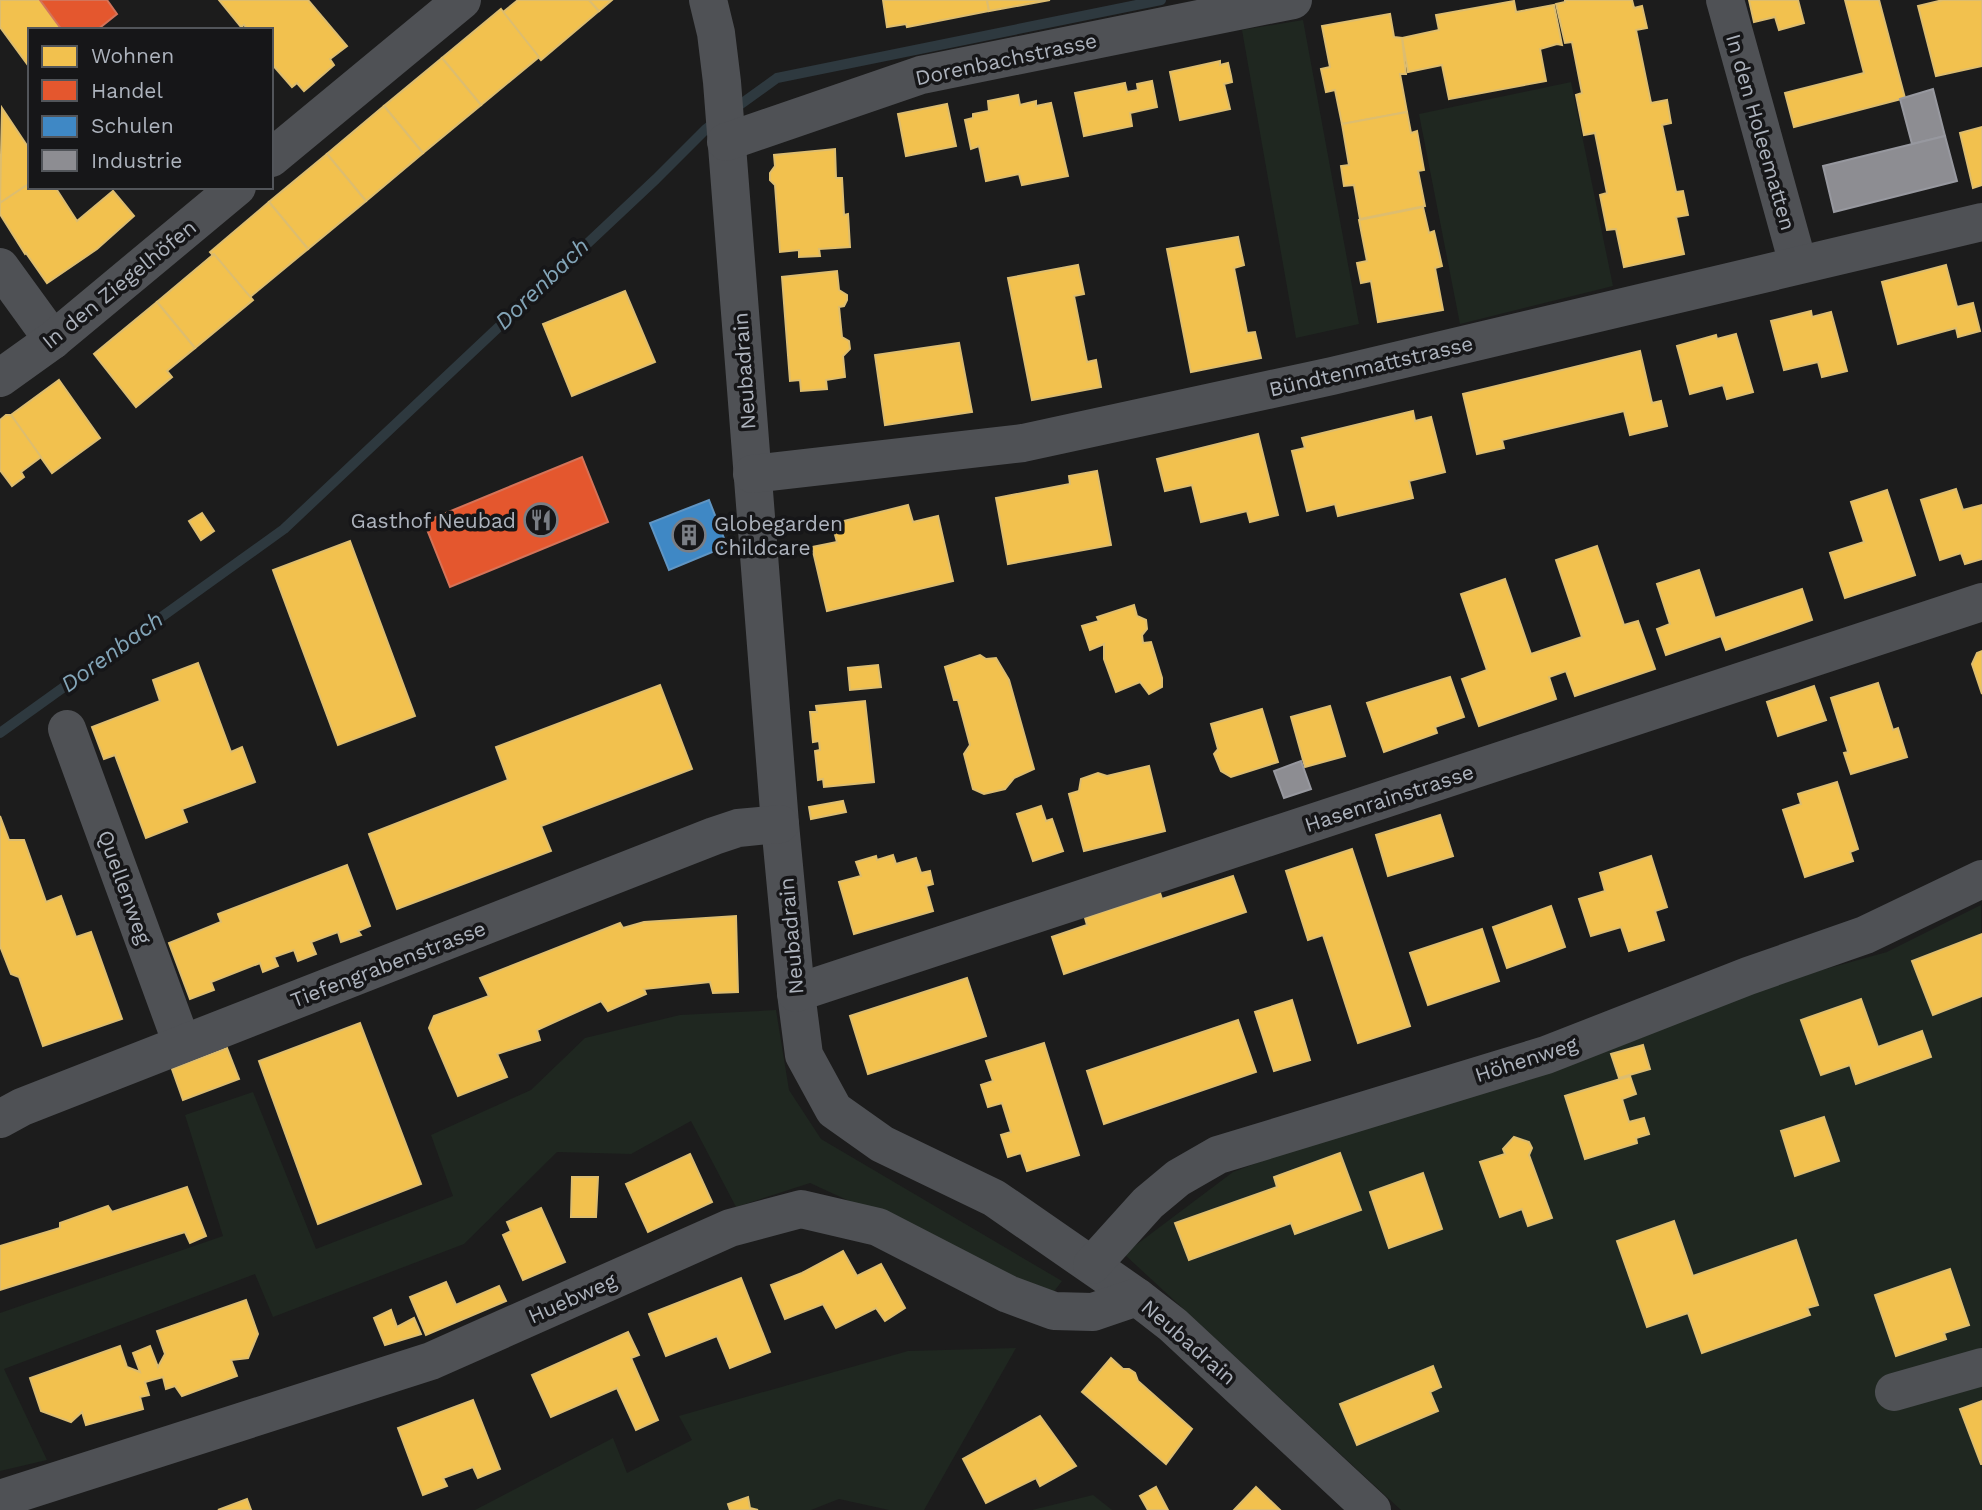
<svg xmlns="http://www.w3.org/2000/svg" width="1982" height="1510" font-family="'Work Sans',sans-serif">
  <rect width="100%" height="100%" fill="#1c1c1c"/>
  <g fill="#1f2720">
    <polygon points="1303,20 1359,324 1296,338 1242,30"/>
    <polygon points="1571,82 1613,286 1460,324 1419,114"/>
    <polygon points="1981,905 1982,1510 1401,1510 1124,1254 1233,1172 1624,1025 1887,952"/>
    <polygon points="776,1010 789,1090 821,1139 1062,1281 1052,1294 810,1183 736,1207 691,1121 631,1154 557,1152 464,1244 273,1317 255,1274 4,1369 47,1460 0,1471 0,1313 223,1236 185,1115 253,1092 316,1249 453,1196 431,1135 531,1090 585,1038 680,1015"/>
    <polygon points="1016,1348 924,1510 889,1510 839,1499 811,1510 475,1510 613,1438 627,1473 692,1440 679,1416 908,1351"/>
    <polygon points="1093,1495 1112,1510 1032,1510"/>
  </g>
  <g fill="#f2c14e" stroke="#ddbd6f" stroke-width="2">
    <polygon points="0,0 40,0 62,30 30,30 30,68 0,27"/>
    <polygon points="219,0 308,0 347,46 330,59 334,65 304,91 297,83 292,87 271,63 271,30 248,30 244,25 241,27"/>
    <polygon points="518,0 589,0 599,11 541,60 502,13"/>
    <polygon points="589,0 612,0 599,11"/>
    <polygon points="883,0 987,0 989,11 907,27 906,24 887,27"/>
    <polygon points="987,0 1050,0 989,11"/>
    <polygon points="1565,0 1632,0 1634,8 1642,6 1647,28 1636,30 1651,103 1667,100 1671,123 1662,125 1676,192 1683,191 1688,215 1676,217 1684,254 1624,267 1616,229 1607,230 1600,195 1607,193 1595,133 1584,135 1576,95 1582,93 1572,42 1565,43 1556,4 1565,2"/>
    <polygon points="1749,0 1798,0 1804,23 1779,30 1775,17 1754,22"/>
    <polygon points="1845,0 1879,0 1905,98 1794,127 1785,93 1864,73"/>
    <polygon points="1943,0 1982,0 1982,66 1936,76 1918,6"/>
    <polygon points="1514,1 1516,12 1554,5 1562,45 1557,44 1540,49 1546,81 1449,99 1442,65 1408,72 1402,38 1439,30 1436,15"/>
    <polygon points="501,9 539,57 481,105 442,58"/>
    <polygon points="1390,14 1394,37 1402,38 1406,74 1400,74 1407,112 1342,124 1335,90 1326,92 1321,69 1330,67 1322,26"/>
    <polygon points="442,58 481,105 423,153 384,106"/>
    <polygon points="1220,61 1220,65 1228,63 1231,76 1232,82 1224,84 1230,109 1180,120 1170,72"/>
    <polygon points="1152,81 1157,107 1130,113 1132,126 1084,136 1075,93 1125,83 1127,92 1138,90 1137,84"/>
    <polygon points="1018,95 1020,105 1036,101 1036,106 1051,103 1068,176 1022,185 1019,174 986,181 979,146 971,149 965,120 973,118 973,114 989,111 988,101"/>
    <polygon points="947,104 956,146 906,156 898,114"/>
    <polygon points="384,106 423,153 366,201 327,154"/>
    <polygon points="2,108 30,150 30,183 0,203"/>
    <polygon points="1407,112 1411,133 1417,131 1424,170 1418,171 1425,206 1360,219 1354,185 1344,186 1341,166 1349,165 1342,124"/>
    <polygon points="1982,127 1982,185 1973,188 1960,133"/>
    <polygon points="835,149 836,178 842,178 844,215 848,214 850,247 819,249 820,256 799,257 799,250 780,252 775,185 770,180 770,173 775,166 774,155"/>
    <polygon points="327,154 366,201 308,249 269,202"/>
    <polygon points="30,183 30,187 55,187 77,221 113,191 134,216 97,249 47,283 26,253 25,254 0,214 0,203"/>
    <polygon points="269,202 308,249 250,297 210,252"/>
    <polygon points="1423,207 1429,233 1434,231 1442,266 1435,268 1443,310 1378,322 1371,281 1361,283 1357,263 1367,261 1359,220"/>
    <polygon points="1238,237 1244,265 1234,268 1247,333 1255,332 1261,358 1191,372 1167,249"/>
    <polygon points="214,254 253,300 195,348 157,302"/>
    <polygon points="1078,265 1084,294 1074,296 1087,362 1096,360 1101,387 1032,400 1008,278"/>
    <polygon points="1946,265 1957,307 1973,303 1980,331 1958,337 1956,328 1898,344 1882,282"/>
    <polygon points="837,271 839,290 847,295 847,300 844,306 839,307 842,337 849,341 850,349 843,356 845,377 826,380 827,389 801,391 800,380 790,381 782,277"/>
    <polygon points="625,291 655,362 572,396 543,324"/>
    <polygon points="157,302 195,348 167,371 172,377 136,407 94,354"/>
    <polygon points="1811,311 1812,317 1831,312 1847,371 1822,377 1818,362 1784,370 1771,321"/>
    <polygon points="1736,334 1753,392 1727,399 1723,385 1690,394 1677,346 1716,335 1717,339"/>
    <polygon points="959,343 972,412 885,425 875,355"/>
    <polygon points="1640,351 1652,403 1661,401 1667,426 1630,435 1624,411 1502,440 1504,448 1477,454 1463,394"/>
    <polygon points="59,380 100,438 52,473 11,415"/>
    <polygon points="1413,411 1415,421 1431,417 1445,472 1409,481 1413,498 1338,516 1335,504 1307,511 1292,451 1305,448 1302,438"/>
    <polygon points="6,415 11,415 41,457 21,472 24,477 12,486 0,470 0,420"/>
    <polygon points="1258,434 1278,515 1250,522 1247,511 1201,522 1192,485 1165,491 1157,459"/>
    <polygon points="1097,471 1111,545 1008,564 996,498 1070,484 1069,476"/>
    <polygon points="1956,489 1963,510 1982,505 1982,559 1965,564 1961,553 1940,560 1921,500"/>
    <polygon points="1887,490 1915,575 1845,598 1830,553 1864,542 1851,502"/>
    <polygon points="908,505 913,522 938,516 953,581 827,611 812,547 837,542 832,524"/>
    <polygon points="202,513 214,531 201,540 189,521"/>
    <polygon points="350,541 415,716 338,745 273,570"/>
    <polygon points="1597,546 1624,625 1638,621 1655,669 1575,696 1566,671 1549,677 1556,699 1479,726 1462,679 1487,670 1461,594 1505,579 1531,654 1582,637 1556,560"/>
    <polygon points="1699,570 1715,618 1802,589 1812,620 1726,650 1721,636 1666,655 1657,629 1670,624 1657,584"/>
    <polygon points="1134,605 1137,616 1146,620 1147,629 1142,635 1143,643 1151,642 1162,678 1162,687 1149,694 1140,682 1116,692 1104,659 1104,644 1090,650 1082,626 1099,621 1097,617"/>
    <polygon points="1982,651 1982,694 1972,664 1977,653"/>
    <polygon points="980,655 986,659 996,658 1009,680 1034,769 1014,778 1005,789 984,794 973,789 964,754 970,745 958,700 954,700 945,667"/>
    <polygon points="198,663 231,752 242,747 255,782 182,809 187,822 146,838 115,755 104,759 92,727 160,701 153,680"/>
    <polygon points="878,665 881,687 850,690 848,668"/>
    <polygon points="1450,677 1464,717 1435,727 1437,733 1384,752 1367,703"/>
    <polygon points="1878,683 1893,730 1898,728 1907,757 1851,774 1844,753 1848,752 1831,698"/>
    <polygon points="660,685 692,769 541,826 551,851 397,909 369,834 508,780 496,747"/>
    <polygon points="1814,686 1826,720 1778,736 1767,702"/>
    <polygon points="865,701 874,782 824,787 823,779 818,780 815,751 820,750 819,741 813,742 810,712 817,712 816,706"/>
    <polygon points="1330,706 1345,756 1305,767 1291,717"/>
    <polygon points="1262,709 1278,762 1231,777 1221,771 1214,754 1218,749 1211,724"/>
    <polygon points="1149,766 1165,831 1084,851 1069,794 1079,791 1081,779 1098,773 1107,776"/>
    <polygon points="1837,782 1858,849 1850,852 1853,861 1805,877 1783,810 1801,804 1798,794"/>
    <polygon points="843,801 846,812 811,819 809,807"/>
    <polygon points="1041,806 1046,821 1052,819 1063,851 1033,861 1017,814"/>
    <polygon points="1440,815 1453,856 1388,876 1376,835"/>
    <polygon points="0,816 9,840 24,840 46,902 61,896 76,937 91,932 122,1019 43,1046 19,977 11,974 0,946"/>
    <polygon points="1352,849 1410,1026 1358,1043 1323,935 1308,940 1286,871"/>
    <polygon points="893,855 896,864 916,858 921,873 930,871 933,884 926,886 933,911 854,934 839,882 861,876 856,862 876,856 877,860"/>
    <polygon points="1651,856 1667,907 1655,911 1664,940 1629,951 1621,927 1591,936 1579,899 1605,891 1600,873"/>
    <polygon points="347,865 370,926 358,931 361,935 341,942 338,932 311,942 316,954 298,961 294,950 274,957 278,966 263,972 260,963 211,982 214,990 190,999 169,943 221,922 218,914"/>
    <polygon points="1233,876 1246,912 1064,974 1052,937 1087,925 1085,918 1160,893 1162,899"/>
    <polygon points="1551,906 1565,947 1507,968 1493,927"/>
    <polygon points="736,916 738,992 713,993 710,982 644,989 646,994 608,1011 601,1001 537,1030 540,1040 497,1054 507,1077 458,1096 429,1028 434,1016 489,996 480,978 620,923 623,928 644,922"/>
    <polygon points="1482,929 1499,981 1428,1005 1410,953"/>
    <polygon points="1982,934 1982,996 1933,1015 1912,961"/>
    <polygon points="967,978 986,1036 868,1074 850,1016"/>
    <polygon points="1861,999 1878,1047 1922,1031 1931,1057 1856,1084 1850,1065 1821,1075 1801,1020"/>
    <polygon points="1292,1000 1310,1060 1274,1071 1255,1012"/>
    <polygon points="1238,1020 1256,1072 1104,1124 1087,1071"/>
    <polygon points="360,1023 421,1184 318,1224 259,1061"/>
    <polygon points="1044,1043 1079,1155 1027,1171 1021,1153 1008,1157 1001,1135 1011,1132 1002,1103 988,1107 981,1085 993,1081 986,1061"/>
    <polygon points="1643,1045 1650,1069 1619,1078 1611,1054"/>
    <polygon points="227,1048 239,1079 183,1100 172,1069"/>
    <polygon points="1630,1076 1636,1094 1622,1099 1629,1122 1644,1118 1649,1134 1636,1138 1637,1143 1585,1159 1565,1096"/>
    <polygon points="1824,1117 1839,1161 1795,1176 1781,1131"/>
    <polygon points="1514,1137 1529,1142 1532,1148 1529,1155 1552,1218 1528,1226 1522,1209 1500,1217 1480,1162 1505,1154 1503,1149"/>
    <polygon points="1340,1153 1361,1210 1295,1234 1291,1223 1189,1260 1175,1223 1277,1187 1274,1177"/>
    <polygon points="690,1154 712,1202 648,1232 626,1184"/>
    <polygon points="1423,1173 1442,1229 1389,1248 1370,1192"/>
    <polygon points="572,1177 598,1177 596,1217 571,1217"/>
    <polygon points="187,1187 206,1236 190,1243 185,1232 0,1290 0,1246 60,1228 60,1223 108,1206 112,1212"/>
    <polygon points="541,1208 565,1262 523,1280 503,1235 511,1231 507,1222"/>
    <polygon points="1674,1221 1693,1276 1796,1240 1818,1305 1807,1308 1810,1315 1702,1353 1688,1313 1647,1327 1617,1241"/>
    <polygon points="843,1251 857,1276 881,1264 905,1308 885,1321 876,1308 836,1328 823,1304 785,1319 771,1285 802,1273"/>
    <polygon points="1950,1269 1969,1325 1944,1333 1946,1339 1896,1356 1875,1295"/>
    <polygon points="741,1278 770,1352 730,1368 717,1336 666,1356 649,1314"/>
    <polygon points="446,1282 456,1305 499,1286 506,1301 426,1335 410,1297"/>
    <polygon points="246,1300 258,1334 248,1358 231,1360 237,1376 182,1396 175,1386 166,1389 163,1377 145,1382 149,1395 140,1397 143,1409 86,1425 82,1412 71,1422 41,1411 30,1378 120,1346 127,1367 140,1372 133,1353 150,1346 158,1367 165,1354 157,1331"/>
    <polygon points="391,1310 397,1327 414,1318 421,1334 385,1345 374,1318"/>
    <polygon points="628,1332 639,1355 631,1358 658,1420 636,1430 617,1388 551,1417 532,1375"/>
    <polygon points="1111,1358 1123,1369 1129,1369 1135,1373 1138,1381 1192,1429 1166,1464 1082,1392"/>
    <polygon points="1433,1366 1441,1387 1430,1392 1438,1411 1357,1445 1340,1404"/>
    <polygon points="473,1400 500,1469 478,1478 473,1467 443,1478 447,1486 423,1495 398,1428"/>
    <polygon points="1982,1401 1982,1464 1981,1464 1960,1409"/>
    <polygon points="1040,1416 1076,1466 1040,1486 1036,1478 986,1503 963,1459"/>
    <polygon points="1156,1487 1168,1510 1148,1510 1140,1496"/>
    <polygon points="1256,1487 1280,1510 1234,1510"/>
    <polygon points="748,1497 750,1508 758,1510 730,1510 728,1504"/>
    <polygon points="247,1499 251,1510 218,1510"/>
  </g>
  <g fill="#e4572e" stroke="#d47359" stroke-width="2">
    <polygon points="40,0 107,0 117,14 97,30 62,30"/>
    <polygon points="582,457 608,522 450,587 424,522"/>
  </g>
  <polygon fill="#3f88c5" stroke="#6095c3" stroke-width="2" points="709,500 727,546 669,570 650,523"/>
  <g fill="#8d8d92" stroke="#97989f" stroke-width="2">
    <polygon points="1933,89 1945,136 1912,144 1900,99"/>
    <polygon points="1945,136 1957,181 1834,212 1823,166"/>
    <polygon points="1301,761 1311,789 1284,798 1274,771"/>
  </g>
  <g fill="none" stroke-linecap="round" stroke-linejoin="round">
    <g stroke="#2e393f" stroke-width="10">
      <polyline points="734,109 777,78 1161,0"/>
      <polyline points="0,733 284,529 656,179 706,129 718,120"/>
    </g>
    <g stroke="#4f5155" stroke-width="38">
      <polyline points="708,0 716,33 722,82 780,824 796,993 804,1055 834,1110 882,1144 994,1198 1137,1297 1173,1325 1372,1510"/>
      <polyline points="1725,0 1798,264"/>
      <polyline points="726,142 921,75 1293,0"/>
      <polyline points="271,158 462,0"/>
      <polyline points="0,267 53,340"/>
      <polyline points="0,378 53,340 237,187"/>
      <polyline points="752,474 1023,443 1332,376 1982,222"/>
      <polyline points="67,729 182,1044"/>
      <polyline points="796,993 1982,602"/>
      <polyline points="0,1119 22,1107 714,836 738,828 780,824"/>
      <polyline points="1092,1265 1148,1203 1178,1178 1218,1155 1546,1055 1748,976 1865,935 1982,879"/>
      <polyline points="1894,1392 1982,1367"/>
      <polyline points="0,1499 431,1361 730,1228 801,1209 878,1227 1008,1294 1054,1311 1093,1312 1137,1297"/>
    </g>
  </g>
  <defs>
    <symbol id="restaurant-ring" viewBox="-11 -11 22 22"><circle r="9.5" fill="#161618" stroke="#7a7e85" stroke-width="1.5"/><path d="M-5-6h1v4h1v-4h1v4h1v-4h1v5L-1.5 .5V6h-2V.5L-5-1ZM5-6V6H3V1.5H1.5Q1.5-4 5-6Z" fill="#7a7e85"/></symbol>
    <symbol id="building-ring" viewBox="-11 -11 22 22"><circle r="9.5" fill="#161618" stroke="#7a7e85" stroke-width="1.5"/><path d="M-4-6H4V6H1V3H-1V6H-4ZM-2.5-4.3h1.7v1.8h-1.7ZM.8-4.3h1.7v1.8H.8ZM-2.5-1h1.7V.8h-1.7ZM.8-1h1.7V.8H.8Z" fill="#7a7e85"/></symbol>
  </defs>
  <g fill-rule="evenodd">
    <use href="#restaurant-ring" x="522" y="501" width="38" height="38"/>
    <use href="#building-ring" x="670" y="516" width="38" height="38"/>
  </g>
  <g text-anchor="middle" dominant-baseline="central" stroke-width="7" stroke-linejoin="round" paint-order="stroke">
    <g font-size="21" fill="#adb3bd" stroke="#161618">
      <text transform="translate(1006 59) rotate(-12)">Dorenbachstrasse</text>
      <text transform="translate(1761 132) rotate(74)">In den Holeematten</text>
      <text transform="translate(119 284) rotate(-39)">In den Ziegelhöfen</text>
      <text transform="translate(1371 366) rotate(-13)">Bündtenmattstrasse</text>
      <text transform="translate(744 371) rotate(-94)">Neubadrain</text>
      <text transform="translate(1389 798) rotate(-18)">Hasenrainstrasse</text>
      <text transform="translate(125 887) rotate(70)">Quellenweg</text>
      <text transform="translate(791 936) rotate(-95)">Neubadrain</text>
      <text transform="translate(388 964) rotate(-21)">Tiefengrabenstrasse</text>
      <text transform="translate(1526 1059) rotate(-18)">Höhenweg</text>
      <text transform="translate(572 1298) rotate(-24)">Huebweg</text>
      <text transform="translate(1189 1342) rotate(41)">Neubadrain</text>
    </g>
    <g font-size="21" fill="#adb3bd" stroke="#161618" text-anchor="end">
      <text x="516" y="520">Gasthof Neubad</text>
      <text x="714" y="523" text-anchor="start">Globegarden<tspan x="714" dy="24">Childcare</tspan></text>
    </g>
    <g font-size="23" font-style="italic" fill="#83a5b8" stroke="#161618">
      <text transform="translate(542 284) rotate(-44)">Dorenbach</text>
      <text transform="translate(112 652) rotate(-36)">Dorenbach</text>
    </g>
  </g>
  <rect x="28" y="28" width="245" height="161" fill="#161618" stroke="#52555a" stroke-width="2"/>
  <rect x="42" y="46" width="35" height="21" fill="#f2c14e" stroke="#52555a" stroke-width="2"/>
  <text x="91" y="63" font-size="21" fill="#adb3bd">Wohnen</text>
  <rect x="42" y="80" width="35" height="21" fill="#e4572e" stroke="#52555a" stroke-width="2"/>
  <text x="91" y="98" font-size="21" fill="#adb3bd">Handel</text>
  <rect x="42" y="116" width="35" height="21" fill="#3f88c5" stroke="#52555a" stroke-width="2"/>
  <text x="91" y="133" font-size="21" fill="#adb3bd">Schulen</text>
  <rect x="42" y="150" width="35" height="21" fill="#8d8d92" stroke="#52555a" stroke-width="2"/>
  <text x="91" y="168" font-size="21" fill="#adb3bd">Industrie</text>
</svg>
